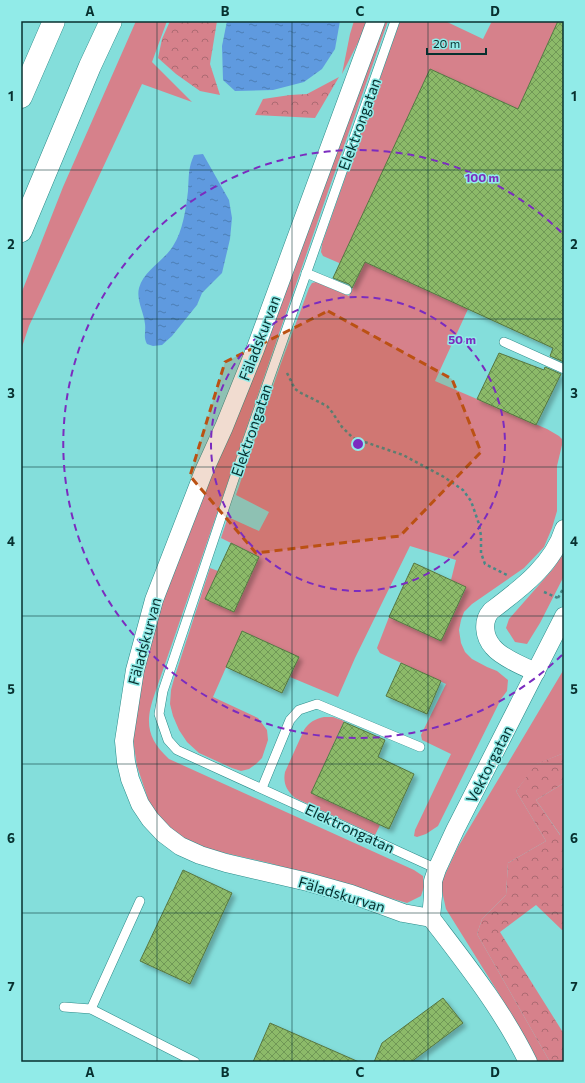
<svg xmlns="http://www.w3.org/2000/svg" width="585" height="1083" font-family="Commissioner,sans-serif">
  <defs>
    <pattern id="forest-crowns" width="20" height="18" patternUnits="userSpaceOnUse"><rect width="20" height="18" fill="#d6818b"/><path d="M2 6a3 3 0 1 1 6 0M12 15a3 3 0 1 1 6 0" fill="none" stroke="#ac6a72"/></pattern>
    <pattern id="water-ripples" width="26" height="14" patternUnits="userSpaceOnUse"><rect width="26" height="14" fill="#5f9adf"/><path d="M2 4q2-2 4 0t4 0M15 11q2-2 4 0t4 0" fill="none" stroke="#4c7eb5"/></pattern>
    <pattern id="building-cross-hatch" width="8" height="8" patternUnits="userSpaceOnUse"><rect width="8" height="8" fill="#8cba69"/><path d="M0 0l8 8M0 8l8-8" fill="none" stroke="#709857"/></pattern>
    <filter id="shadow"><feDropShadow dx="3.5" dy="3.5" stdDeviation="2" flood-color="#0004"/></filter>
  </defs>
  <rect width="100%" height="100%" fill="#84dedb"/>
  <g fill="#d6818b">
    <polygon points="136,21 167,21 152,62 192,102 142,84 29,326 21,350 21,294 63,187"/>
    <polygon points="354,21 369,21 342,74 350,34"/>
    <path d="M382,21H388L324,203L155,693C145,721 146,738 169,759L414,870L423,876L424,887L421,896L407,903L269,863L198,847L164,825L151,808L137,766L133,740L141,673L169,573Z"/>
    <polygon points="400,21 445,21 483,39 492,21 558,21 518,109 430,69 345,253 468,309 435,381 547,429 559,436 562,439 562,445 557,466 557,511 552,528 544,547 524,568 472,604 464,612 461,620 459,630 461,643 465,652 472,659 487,667 497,671 508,680 507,691 501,699 438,826 426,834 417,837 414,836 415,830 451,754 422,740 421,735 446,684 380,653 377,648 389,617 441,641 466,588 451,580 456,560 410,546 355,658 338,697 290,677 299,657 242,631 213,697 258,718 267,730 268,740 262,758 256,764 249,769 241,771 232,768 199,753 187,742 179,730 173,716 170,704 171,690 174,679 210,568 218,571 205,599 234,612 259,557 221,538 228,517 259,531 269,512 236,495 280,366 309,288 312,283 316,282 349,296 360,272 323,256 321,252 322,244"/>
    <polygon points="564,552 564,576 540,623 527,644 515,642 506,628 509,619 553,569"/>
    <polygon points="564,669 564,753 537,764 516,791 546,841 508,863 506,895 482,919 477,934 550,1062 538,1062 499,994 446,909 442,891 442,881 458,847"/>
    <path d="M324,717H333L344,721L311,793L380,825L375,835L295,798C286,790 283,783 285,772L304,730C309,722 315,719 324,717Z"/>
    <polygon points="564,783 564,834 561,836 536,800"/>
  </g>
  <g fill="url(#forest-crowns)">
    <polygon points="170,21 217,21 210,64 220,95 200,91 176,74 158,58 162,39"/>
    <polygon points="339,77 315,118 255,115 263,99 290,95 307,94"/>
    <polygon points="564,753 564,783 536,800 560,835 564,834 564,929 562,930 536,905 500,932 564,1034 564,1062 550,1062 477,934 482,919 506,895 508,863 546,841 516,791 536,764"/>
  </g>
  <g fill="url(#water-ripples)">
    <polygon points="227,21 340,21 335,49 322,69 304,82 273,90 235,91 223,80 222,46"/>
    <path d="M203,154L229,200L232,218L230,239L222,273L202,293L197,305L172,336L162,345L153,346L147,344C143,337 146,332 145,324C144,312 136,300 139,288C144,270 163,262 173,246C183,231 186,208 188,191C189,176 188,168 194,155Z"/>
  </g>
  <g fill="url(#building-cross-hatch)" stroke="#577640" filter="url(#shadow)">
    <polygon points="558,21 564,21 564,362 550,356 553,348 365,262 352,288 349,284 333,278 430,69 518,109"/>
    <polygon points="499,353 544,370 545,367 561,374 536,425 477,399"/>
    <polygon points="231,543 259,557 234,612 205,599"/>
    <polygon points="414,563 466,587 441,641 389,617"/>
    <polygon points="242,631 299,657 282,693 226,667"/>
    <polygon points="401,663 441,681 427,714 386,696"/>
    <polygon points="344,722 385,740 378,757 414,774 389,829 311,793"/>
    <polygon points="183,870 232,893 190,984 140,961"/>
    <polygon points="443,998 463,1023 411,1062 374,1062 382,1043"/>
    <polygon points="270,1023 359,1062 253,1062"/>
  </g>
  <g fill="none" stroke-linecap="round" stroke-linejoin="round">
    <defs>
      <g id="service">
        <polyline points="395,21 235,476 163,691 159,714 168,740 177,750 437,869"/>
        <polyline points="306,273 347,290"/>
        <polyline points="504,342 564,369"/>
        <polyline points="262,788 290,720 299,710 317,704 420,747"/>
        <polyline points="64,1007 91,1009 195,1062"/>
        <polyline points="91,1009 140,901"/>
      </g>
      <g id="minor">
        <path d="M376,21L255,350L224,427L204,471L154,600L135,670L124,741L126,762L130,779L140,804L150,819L164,834L180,846L200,855L226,863L308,882L351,894L403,913L431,918C466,964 502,1009 528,1062"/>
        <path d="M536,672C524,667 501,657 493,647C484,637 482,621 491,611C520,589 553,565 564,529"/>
        <polyline points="431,918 433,896 433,881 437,869 455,830 564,616"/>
      </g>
      <g id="motorway">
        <polyline points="21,97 54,21"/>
        <polyline points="21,231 90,66 111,21"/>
      </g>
    </defs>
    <use href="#service" stroke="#2a8a88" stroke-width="10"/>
    <use href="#minor" stroke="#2a8a88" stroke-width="19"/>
    <use href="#motorway" stroke="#2a8a88" stroke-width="23"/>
    <g stroke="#478987" stroke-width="2.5" stroke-dasharray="3 3" stroke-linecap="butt">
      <polyline points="287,373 295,389 301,393 327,406 332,412 342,427 353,438 403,455 444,477 463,490 471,501 479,524 481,536 481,553 485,564 507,575"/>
      <polyline points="544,592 558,598"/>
      <polyline points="558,598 564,587"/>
    </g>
    <use href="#service" stroke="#fff" stroke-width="9"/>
    <use href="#minor" stroke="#fff" stroke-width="18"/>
    <use href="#motorway" stroke="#fff" stroke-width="22"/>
  </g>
  <path fill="#bb5113" fill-opacity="0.2" stroke="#bb5113" stroke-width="3" stroke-dasharray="8 5" stroke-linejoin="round" d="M328,311L452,379L481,452L400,536L256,553L190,476L225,362Z"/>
  <path fill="none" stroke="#07302f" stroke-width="1" stroke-opacity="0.55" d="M157,21V1062M292,21V1062M428,21V1062M21,170H564M21,319H564M21,467H564M21,616H564M21,764H564M21,913H564"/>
  <g fill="none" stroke="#7b2cbf" stroke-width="2" stroke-dasharray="7 5">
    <circle cx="358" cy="444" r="147"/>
    <path d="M562 655A294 294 0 1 1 562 233"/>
  </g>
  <g text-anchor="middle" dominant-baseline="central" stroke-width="3" stroke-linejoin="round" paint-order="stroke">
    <g font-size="15" fill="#07302f" stroke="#91ebe8">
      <text transform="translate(359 124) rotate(-70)">Elektrongatan</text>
      <text transform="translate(259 338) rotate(-69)">Fäladskurvan</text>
      <text transform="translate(251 430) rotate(-71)">Elektrongatan</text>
      <text transform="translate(144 641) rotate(-75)">Fäladskurvan</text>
      <text transform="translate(489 764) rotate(-63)">Vektorgatan</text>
      <text transform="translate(350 828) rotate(25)">Elektrongatan</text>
      <text transform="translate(342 894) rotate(17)">Fäladskurvan</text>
    </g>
  </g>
  <circle cx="358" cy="444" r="6" fill="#7b2cbf" stroke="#91ebe8" stroke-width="2"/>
  <g font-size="12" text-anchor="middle" font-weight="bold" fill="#7b2cbf" stroke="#91ebe8" stroke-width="3" stroke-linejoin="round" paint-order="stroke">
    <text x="482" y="182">100 m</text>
    <text x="462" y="344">50 m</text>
  </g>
  <rect width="585" height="1083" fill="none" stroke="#91ebe8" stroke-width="44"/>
  <path d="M427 48v6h59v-6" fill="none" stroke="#07302f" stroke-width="2"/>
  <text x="433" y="48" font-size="12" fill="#07302f" stroke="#91ebe8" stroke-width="3" paint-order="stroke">20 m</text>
  <rect x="22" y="22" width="541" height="1039" fill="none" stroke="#07302f" stroke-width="1.5"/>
  <g font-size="13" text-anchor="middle" font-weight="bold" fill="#07302f">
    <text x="90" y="16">A</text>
    <text x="225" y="16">B</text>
    <text x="360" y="16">C</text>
    <text x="495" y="16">D</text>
    <text x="11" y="101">1</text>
    <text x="574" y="101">1</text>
    <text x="11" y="249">2</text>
    <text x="574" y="249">2</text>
    <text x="11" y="398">3</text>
    <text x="574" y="398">3</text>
    <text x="11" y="546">4</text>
    <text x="574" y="546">4</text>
    <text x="11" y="694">5</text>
    <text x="574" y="694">5</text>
    <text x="11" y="843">6</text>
    <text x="574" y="843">6</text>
    <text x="11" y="991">7</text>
    <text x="574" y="991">7</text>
    <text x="90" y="1077">A</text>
    <text x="225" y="1077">B</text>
    <text x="360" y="1077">C</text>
    <text x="495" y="1077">D</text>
  </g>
</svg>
